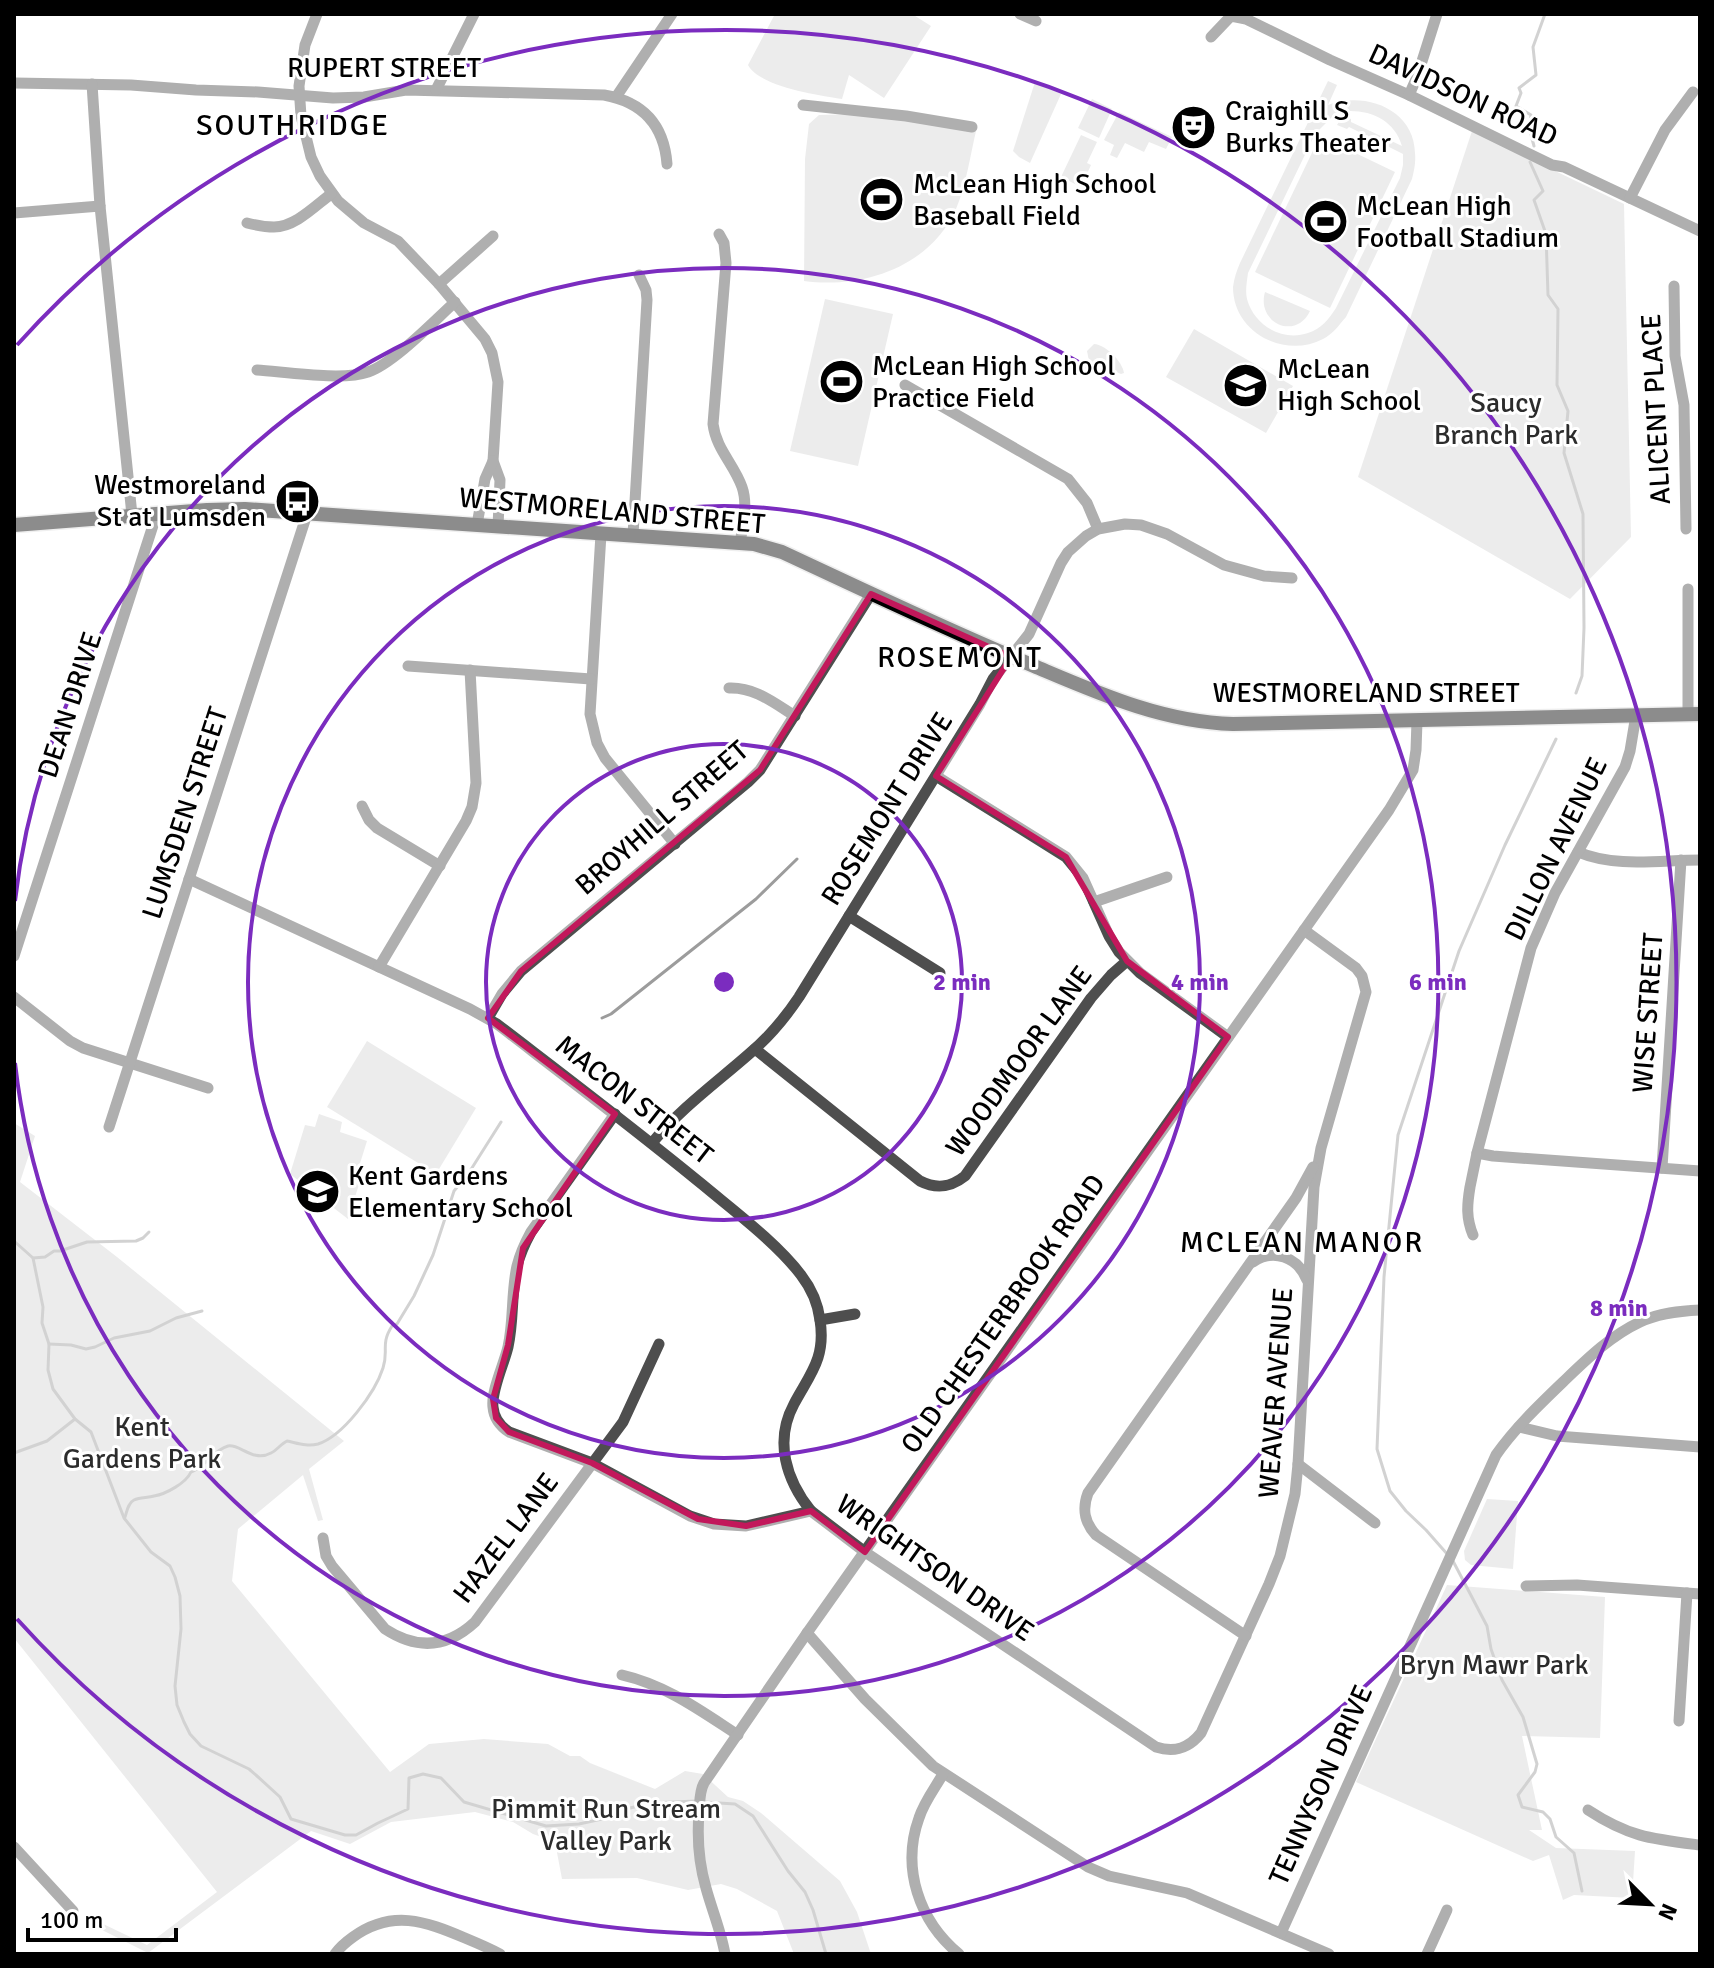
<svg xmlns="http://www.w3.org/2000/svg" width="1714" height="1968" font-family="Signika,sans-serif">
  <rect width="100%" height="100%" fill="#fff"/>
  <g fill="#d5d5d5" fill-rule="evenodd">
    <path d="M775,14H912L931,26L884,98L849,75L842,99C818,95 760,87 748,65Z"/>
    <path d="M1328,81L1337,85L1328,105C1365,91 1414,109 1415,153C1416,162 1414,171 1412,179L1346,317C1339,325 1333,334 1323,339C1285,359 1233,333 1233,287C1234,278 1237,270 1240,263ZM1350,111C1374,111 1395,122 1402,146L1351,122V119L1343,115L1337,125L1347,129L1349,127L1403,154V165L1400,178L1336,308C1329,319 1321,329 1308,333C1282,342 1254,325 1247,299C1245,291 1247,281 1248,273L1315,134L1332,117Z"/>
    <polygon points="1035,82 1061,94 1030,163 1019,157 1013,151"/>
    <polygon points="1092,99 1112,109 1099,138 1078,128"/>
    <polygon points="1119,112 1172,137 1166,149 1149,142 1144,152 1125,143 1117,158 1110,155 1114,145 1104,140"/>
    <path d="M857,114L976,131C970,157 966,185 956,209C930,267 863,289 804,281L805,159L809,124L819,115Z"/>
    <polygon points="1472,131 1624,204 1631,537 1570,599 1358,477"/>
    <polygon points="1081,135 1097,142 1087,163 1091,165 1081,187 1061,177"/>
    <polygon points="1320,136 1395,172 1330,308 1255,272"/>
    <path d="M1265,292L1310,311C1296,341 1256,323 1265,292Z"/>
    <polygon points="825,299 893,314 858,466 790,451"/>
    <polygon points="1194,329 1293,386 1266,433 1166,377"/>
    <path d="M1094,344C1106,345 1122,361 1124,373L1121,374L1089,361L1087,351Z"/>
    <polygon points="367,1041 476,1108 436,1174 327,1107"/>
    <polygon points="319,1114 342,1122 340,1132 367,1141 357,1173 362,1175 348,1219 290,1174 305,1125 315,1127"/>
    <polygon points="14,1123 35,1136 20,1182 117,1257 344,1441 309,1469 323,1520 318,1521 303,1475 238,1529 232,1581 390,1772 429,1744 484,1739 548,1744 570,1756 580,1756 590,1763 655,1789 685,1771 703,1774 728,1797 743,1801 761,1813 840,1881 857,1912 871,1954 794,1954 777,1911 737,1889 721,1884 688,1890 637,1878 562,1879 555,1842 533,1834 513,1822 475,1812 391,1822 350,1844 311,1831 148,1953 94,1926 97,1921 147,1945 217,1892 14,1638"/>
    <polygon points="1487,1499 1518,1501 1513,1569 1471,1565 1465,1560 1464,1551"/>
    <polygon points="1447,1585 1605,1597 1600,1738 1522,1736 1542,1830 1529,1830 1556,1848 1635,1851 1632,1898 1574,1895 1563,1900 1549,1855 1533,1861 1356,1782"/>
  </g>
  <g fill="none" stroke-linecap="round" stroke-linejoin="round">
    <g stroke="#9c9c9c" stroke-width="3">
      <polyline points="1534,146 1529,128 1531,115 1516,106 1521,93 1519,88 1536,75 1533,47 1545,14"/>
      <polyline points="1530,162 1543,191 1534,200 1546,234 1548,295 1558,309 1557,385 1568,411 1564,453 1583,514 1584,628 1582,676 1576,693"/>
      <polyline points="602,1018 611,1014 756,899 797,859"/>
      <polyline points="14,1241 33,1258 43,1307 42,1323 49,1344 48,1370 53,1389 75,1419 91,1432 124,1518 151,1552 170,1566 175,1577 180,1596 181,1629 175,1686 177,1705 184,1722 190,1734 201,1746 249,1769 257,1776 280,1797 291,1819 345,1835 356,1835 378,1823 408,1809 409,1778 423,1774 441,1778 464,1802 546,1826 579,1824 602,1819 626,1809 651,1803 696,1801"/>
      <polyline points="33,1258 45,1257 54,1251 60,1251 87,1242 136,1241 143,1238 149,1232"/>
      <polyline points="49,1344 71,1345 86,1349 95,1347 114,1338 150,1331 176,1318 202,1311"/>
      <polyline points="14,1453 47,1441 75,1419"/>
      <path d="M125,1517C127,1511 128,1503 134,1500C140,1497 148,1498 154,1496C166,1494 186,1483 191,1472C206,1467 213,1450 228,1446C239,1443 253,1463 271,1453C277,1450 281,1444 287,1441C297,1443 307,1447 318,1444C343,1436 375,1393 383,1368C389,1350 380,1345 392,1326L397,1324L414,1296L433,1255L454,1191L470,1171L501,1122"/>
      <polyline points="1448,1555 1426,1530 1406,1511 1390,1491 1377,1449 1384,1277 1398,1135 1459,951 1505,845 1556,739"/>
      <polyline points="1453,1561 1487,1626 1491,1649 1502,1680 1523,1717 1537,1764 1535,1772 1518,1795 1522,1807 1543,1812 1550,1819 1556,1837 1574,1853 1582,1891"/>
      <polyline points="703,1802 735,1804 753,1816 788,1871 805,1892 813,1910 826,1954"/>
    </g>
    <defs>
      <path id="major" d="M14,525L207,510L245,509L754,544L782,552C866,591 949,631 1034,666C1098,693 1162,722 1233,724L1700,714"/>
    </defs>
    <use href="#major" stroke="#dbdbdb" stroke-width="17"/>
    <g stroke="#4e4e4e" stroke-width="11">
      <polyline points="317,14 305,45 299,86 301,116 311,157 320,176 338,201 364,223 398,241 439,284 485,339 492,353 498,382 493,461 500,480 498,527"/>
      <polyline points="1020,14 1036,21"/>
      <polyline points="1211,37 1231,16 1246,19 1330,60 1409,95 1552,165 1564,167 1700,231"/>
      <path d="M14,83L131,85L196,90L258,92L333,98L364,97L406,90L604,95C643,102 664,125 667,164"/>
      <polyline points="92,84 100,206 132,515"/>
      <polyline points="436,90 474,14"/>
      <polyline points="1409,95 1417,77 1437,14"/>
      <polyline points="616,97 672,14"/>
      <polyline points="803,105 906,116 972,127"/>
      <polyline points="1630,198 1665,130 1693,92"/>
      <polyline points="14,213 100,206"/>
      <path d="M247,223C255,225 265,227 274,227C295,227 315,206 331,194"/>
      <path d="M719,234L724,243L726,263L713,424C716,449 734,464 742,487C748,504 743,525 740,543"/>
      <polyline points="439,284 493,236"/>
      <polyline points="1674,286 1675,356 1684,405 1686,529"/>
      <path d="M257,370C286,372 343,381 368,372C394,363 434,321 455,302"/>
      <polyline points="905,385 1068,479 1087,503 1098,529"/>
      <polyline points="477,525 485,479 493,461"/>
      <polyline points="601,534 590,714 597,743 605,758 675,844"/>
      <polyline points="633,535 647,300 646,290 639,275"/>
      <polyline points="1688,589 1688,714"/>
      <polyline points="408,666 591,679"/>
      <path d="M729,688C755,687 774,703 795,716"/>
      <polyline points="936,776 1066,857 1083,878 1109,936 1119,952 1140,973 1228,1037"/>
      <polyline points="362,806 369,820 377,828 440,866"/>
      <path d="M1578,852C1616,868 1660,860 1700,860"/>
      <path d="M189,879L470,1009L497,1024C566,1077 635,1129 703,1185C734,1211 777,1243 801,1275C811,1288 818,1304 820,1320C826,1358 810,1374 794,1404C774,1441 786,1480 811,1511"/>
      <polyline points="1094,902 1167,877"/>
      <polyline points="849,916 940,973"/>
      <polyline points="14,956 157,513"/>
      <polyline points="379,967 466,821 472,807 476,783 470,670"/>
      <polyline points="14,997 70,1041 83,1048 208,1088"/>
      <polyline points="488,1018 502,994 521,971 748,782 760,770 871,594"/>
      <path d="M755,1049L920,1181C936,1189 950,1188 965,1176L1091,998L1111,975L1127,961"/>
      <path d="M615,1114L531,1232C525,1243 520,1254 517,1266C511,1293 514,1320 508,1347C504,1364 491,1391 493,1407C494,1419 500,1426 509,1432L592,1463L690,1516L714,1524L746,1526L811,1511L865,1552L1156,1747C1175,1753 1189,1748 1201,1733L1269,1584L1280,1556L1295,1494L1298,1464L1314,1187L1321,1148L1366,992L1362,976L1356,968L1304,930"/>
      <polyline points="109,1127 307,514"/>
      <path d="M652,1143C681,1108 716,1083 749,1054C768,1038 785,1018 799,997L980,704L993,679L1029,634L1061,563L1068,552L1086,536L1098,529L1125,524L1141,525L1167,534L1224,565L1264,576L1292,578"/>
      <polyline points="1477,1153 1493,1156 1700,1171"/>
      <polyline points="1662,1168 1681,860"/>
      <path d="M1473,1235C1466,1218 1467,1205 1470,1187L1477,1153L1531,948L1555,893L1625,767L1630,751L1636,715"/>
      <path d="M1253,1262C1273,1248 1298,1257 1307,1280"/>
      <polyline points="820,1320 855,1314"/>
      <polyline points="1519,1427 1557,1436 1700,1447"/>
      <polyline points="1298,1464 1375,1523"/>
      <path d="M323,1538L326,1556L332,1566L385,1629C417,1650 447,1648 475,1622L623,1422L659,1344"/>
      <polyline points="1526,1586 1577,1585 1700,1594"/>
      <polyline points="807,1633 865,1699 933,1766 1088,1867 1109,1876 1187,1893 1329,1954"/>
      <path d="M1246,1636L1096,1535C1084,1522 1082,1509 1088,1493L1296,1198L1313,1167"/>
      <path d="M622,1675C666,1685 701,1711 738,1735"/>
      <polyline points="1679,1721 1687,1593"/>
      <path d="M943,1774C935,1788 924,1802 919,1818C901,1868 919,1921 959,1954"/>
      <path d="M1588,1810C1629,1837 1652,1839 1700,1845"/>
      <polyline points="14,1847 73,1911"/>
      <path d="M1281,1933L1496,1455C1515,1428 1539,1405 1563,1382C1586,1360 1610,1336 1640,1322C1659,1313 1680,1311 1700,1310"/>
      <path d="M335,1954C340,1947 346,1942 353,1937C392,1909 425,1921 465,1938C477,1943 489,1948 500,1954"/>
      <path d="M725,1954C721,1931 712,1910 706,1888C699,1864 697,1838 699,1813C700,1803 699,1792 704,1783L807,1633L1389,810L1413,770L1416,750L1417,721"/>
      <polyline points="1427,1954 1447,1910"/>
    </g>
    <use href="#major" stroke="#000" stroke-width="14"/>
  </g>
  <path d="M0 0H1714V1968H0ZM871,594L1011,657L936,776L1066,857L1127,961L1228,1037L865,1552L811,1511L746,1526L698,1519L592,1463L509,1432L496,1418L493,1399L508,1345L523,1248L615,1114L488,1018L521,971L760,770Z" fill="#fff" fill-opacity=".55" fill-rule="evenodd"/>
  <path fill="none" stroke="#c2185b" stroke-width="6" stroke-linejoin="round" d="M871,594L1011,657L936,776L1066,857L1127,961L1228,1037L865,1552L811,1511L746,1526L698,1519L592,1463L509,1432L496,1418L493,1399L508,1345L523,1248L615,1114L488,1018L521,971L760,770Z"/>
  <g fill="none" stroke="#7b2cbf" stroke-width="4">
    <circle cx="724" cy="982" r="238"/>
    <circle cx="724" cy="982" r="476"/>
    <path d="M15 901A714 714 0 1 1 15 1063"/>
    <path d="M17 345A952 952 0 1 1 17 1619"/>
  </g>
  <defs>
    <symbol id="theatre-disc" viewBox="-11 -11 22 22"><circle r="9.5" fill="#000" stroke="#fff"/><path d="M-5-5.5Q0-4 5-5.5V0Q5 5 0 6Q-5 5-5 0ZM-3.3-2.5H-1v1.5H-3.3ZM1-2.5H3.3v1.5H1ZM-2.8 1Q0 5.5 2.8 1Z" fill="#fff"/></symbol>
    <symbol id="stadium-disc" viewBox="-11 -11 22 22"><circle r="9.5" fill="#000" stroke="#fff"/><path d="M0-5a6.5 5 0 1 0 0 10a6.5 5 0 1 0 0-10ZM-3.5-1.8h7v3.6h-7Z" fill="#fff"/></symbol>
    <symbol id="school-disc" viewBox="-11 -11 22 22"><circle r="9.5" fill="#000" stroke="#fff"/><path d="M0-5L7-2L0 1L-7-2ZM-4 1L0 2.5L4 1V4Q0 6-4 4Z" fill="#fff"/></symbol>
    <symbol id="bus-disc" viewBox="-11 -11 22 22"><circle r="9.5" fill="#000" stroke="#fff"/><path d="M-5-6H5V4H4V6H2V4H-2V6H-4V4H-5ZM-3.5-4V0h7V-4ZM-3.5 1.2v1.5H-2V1.2ZM2 1.2v1.5H3.5V1.2Z" fill="#fff"/></symbol>
  </defs>
  <g fill-rule="evenodd">
    <use href="#theatre-disc" x="1168" y="102" width="51" height="51"/>
    <use href="#stadium-disc" x="856" y="174" width="51" height="51"/>
    <use href="#stadium-disc" x="1300" y="196" width="51" height="51"/>
    <use href="#stadium-disc" x="816" y="356" width="51" height="51"/>
    <use href="#school-disc" x="1220" y="360" width="51" height="51"/>
    <use href="#bus-disc" x="272" y="476" width="51" height="51"/>
    <use href="#school-disc" x="292" y="1166" width="51" height="51"/>
  </g>
  <g text-anchor="middle" dominant-baseline="central" stroke-width="6" stroke-linejoin="round" paint-order="stroke">
    <g font-size="28" fill="#000" stroke="#fff">
      <text x="384" y="68">RUPERT STREET</text>
      <text transform="translate(1463 95) rotate(25)">DAVIDSON ROAD</text>
      <text transform="translate(1656 409) rotate(-93)">ALICENT PLACE</text>
      <text transform="translate(612 511) rotate(5)">WESTMORELAND STREET</text>
      <text x="1366" y="693">WESTMORELAND STREET</text>
      <text transform="translate(70 705) rotate(-72)">DEAN DRIVE</text>
      <text transform="translate(887 809) rotate(-58)">ROSEMONT DRIVE</text>
      <text transform="translate(185 813) rotate(-72)">LUMSDEN STREET</text>
      <text transform="translate(662 818) rotate(-41)">BROYHILL STREET</text>
      <text transform="translate(1556 849) rotate(-64)">DILLON AVENUE</text>
      <text transform="translate(1648 1013) rotate(-86)">WISE STREET</text>
      <text transform="translate(1019 1061) rotate(-54)">WOODMOOR LANE</text>
      <text transform="translate(634 1100) rotate(38)">MACON STREET</text>
      <text transform="translate(1003 1314) rotate(-55)">OLD CHESTERBROOK ROAD</text>
      <text transform="translate(1276 1393) rotate(-86)">WEAVER AVENUE</text>
      <text transform="translate(506 1538) rotate(-53)">HAZEL LANE</text>
      <text transform="translate(935 1568) rotate(35)">WRIGHTSON DRIVE</text>
      <text transform="translate(1321 1785) rotate(-66)">TENNYSON DRIVE</text>
    </g>
    <g font-size="28" fill="#000" stroke="#fff" text-anchor="start">
      <text x="1225" y="111">Craighill S<tspan x="1225" dy="32">Burks Theater</tspan></text>
      <text x="913" y="184">McLean High School<tspan x="913" dy="32">Baseball Field</tspan></text>
      <text x="1356" y="206">McLean High<tspan x="1356" dy="32">Football Stadium</tspan></text>
      <text x="872" y="366">McLean High School<tspan x="872" dy="32">Practice Field</tspan></text>
      <text x="1277" y="369">McLean<tspan x="1277" dy="32">High School</tspan></text>
      <text x="266" y="485" text-anchor="end">Westmoreland<tspan x="266" dy="32">St at Lumsden</tspan></text>
      <text x="348" y="1176">Kent Gardens<tspan x="348" dy="32">Elementary School</tspan></text>
    </g>
    <g font-size="28" fill="#2c2c2c" stroke="#fff">
      <text x="1506" y="403">Saucy<tspan x="1506" dy="32">Branch Park</tspan></text>
      <text x="142" y="1427">Kent<tspan x="142" dy="32">Gardens Park</tspan></text>
      <text x="1494" y="1665">Bryn Mawr Park</text>
      <text x="606" y="1809">Pimmit Run Stream<tspan x="606" dy="32">Valley Park</tspan></text>
    </g>
    <g font-size="30" letter-spacing="2" fill="#000" stroke="#fff">
      <text x="293" y="125">SOUTHRIDGE</text>
      <text x="960" y="657">ROSEMONT</text>
      <text x="1302" y="1242">MCLEAN MANOR</text>
    </g>
  </g>
  <circle cx="724" cy="982" r="12" fill="#7b2cbf" stroke="#fff" stroke-width="4"/>
  <g font-size="24" text-anchor="middle" font-weight="bold" fill="#7b2cbf" stroke="#fff" stroke-width="6" stroke-linejoin="round" paint-order="stroke">
    <text x="962" y="990">2 min</text>
    <text x="1200" y="990">4 min</text>
    <text x="1438" y="990">6 min</text>
    <text x="1619" y="1316">8 min</text>
  </g>
  <rect width="1714" height="1968" fill="none" stroke="#000000" stroke-width="32"/>
  <g transform="translate(1650 1904) rotate(114)" stroke="#ffffff" stroke-width="6" paint-order="stroke">
  <path d="M0-6L14 30L0 20L-14 30Z" fill="#000000"/>
  <text y="-12" font-size="22" font-weight="bold" text-anchor="middle" fill="#000000">N</text>
  </g>
  <path d="M28 1928v12h148v-12" fill="none" stroke="#000000" stroke-width="4"/>
  <text x="40" y="1928" font-size="24" fill="#000000" stroke="#ffffff" stroke-width="6" paint-order="stroke">100 m</text>
</svg>
